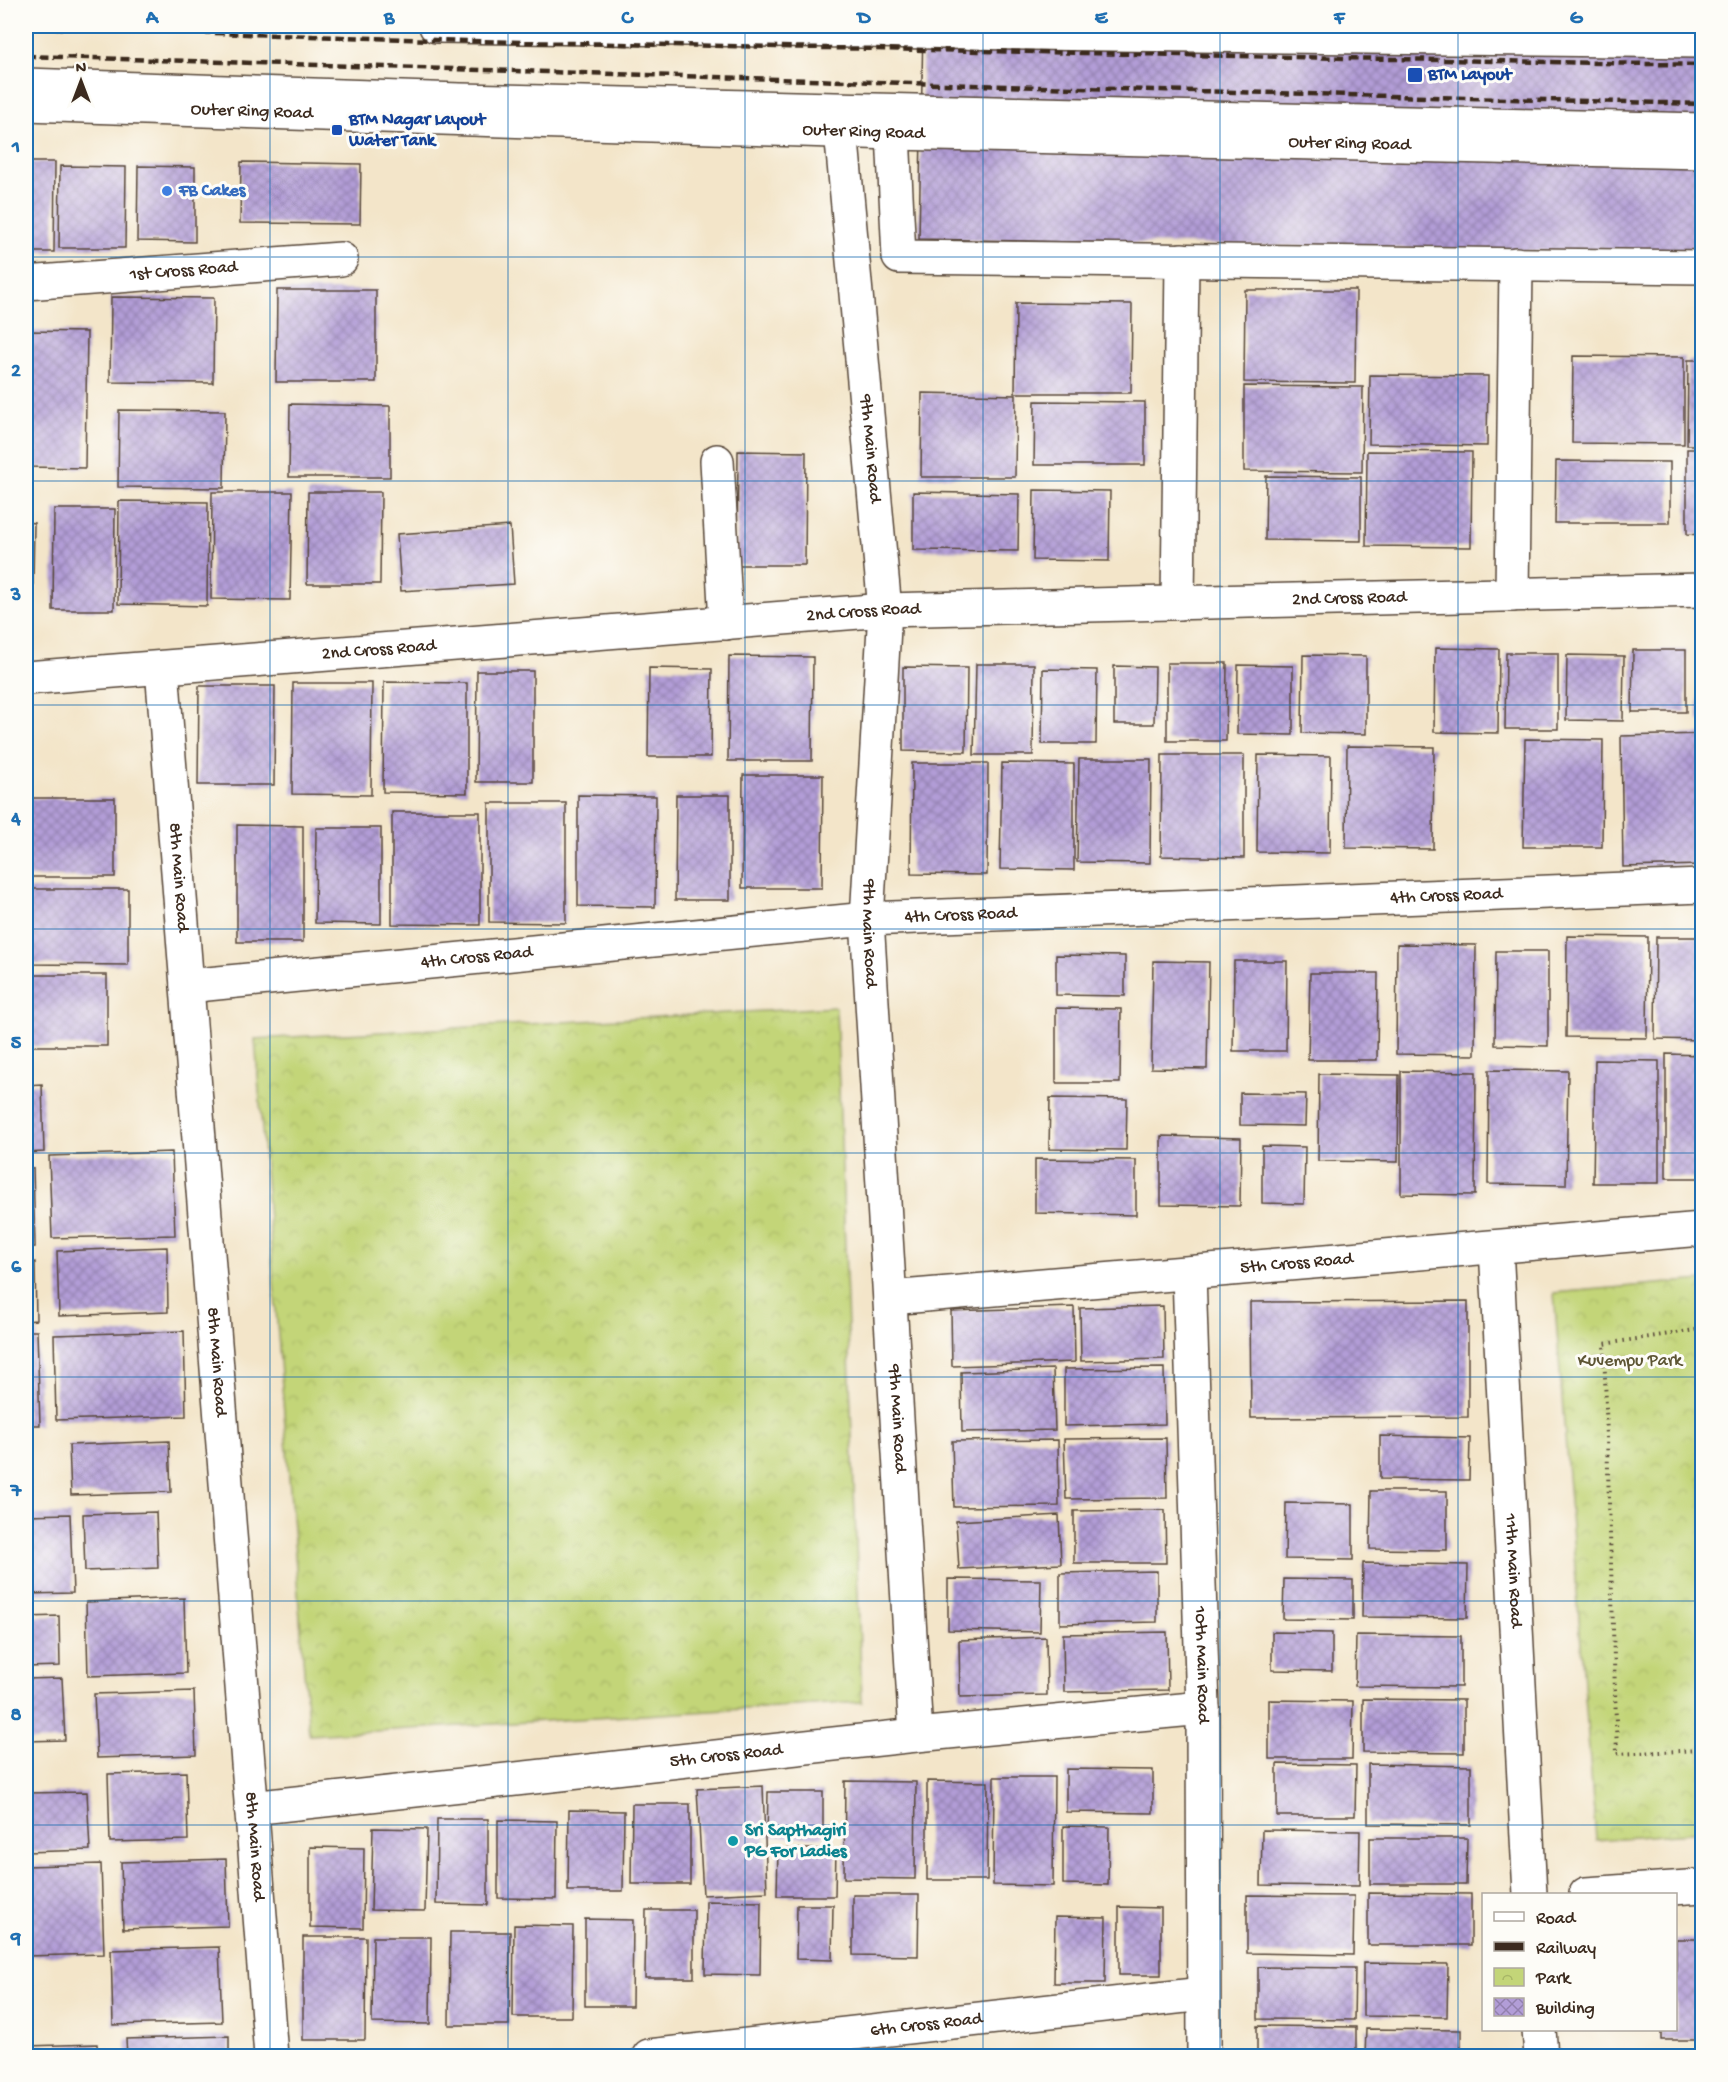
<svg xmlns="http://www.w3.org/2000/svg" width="1728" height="2082" font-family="'Gochi Hand',sans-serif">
  <defs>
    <pattern id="park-crowns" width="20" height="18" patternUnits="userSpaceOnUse" patternTransform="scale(1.5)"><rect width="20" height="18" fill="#c3d578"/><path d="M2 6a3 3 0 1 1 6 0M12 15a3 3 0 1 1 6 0" fill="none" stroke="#a8b767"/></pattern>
    <pattern id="building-cross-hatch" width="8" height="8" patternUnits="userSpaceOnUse" patternTransform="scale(1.5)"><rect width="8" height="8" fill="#b29dd7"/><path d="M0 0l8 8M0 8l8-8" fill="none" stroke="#9280ae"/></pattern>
  </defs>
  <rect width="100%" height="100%" fill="#fdfcf7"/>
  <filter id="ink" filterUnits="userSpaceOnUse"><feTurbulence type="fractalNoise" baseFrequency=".0167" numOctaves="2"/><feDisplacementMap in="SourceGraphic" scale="12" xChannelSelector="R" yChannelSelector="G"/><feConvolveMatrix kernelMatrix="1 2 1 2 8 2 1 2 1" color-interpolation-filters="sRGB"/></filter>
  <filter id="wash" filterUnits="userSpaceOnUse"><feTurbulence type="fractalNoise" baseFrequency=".008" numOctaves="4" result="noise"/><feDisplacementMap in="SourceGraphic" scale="24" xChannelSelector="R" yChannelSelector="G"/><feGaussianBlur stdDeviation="1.35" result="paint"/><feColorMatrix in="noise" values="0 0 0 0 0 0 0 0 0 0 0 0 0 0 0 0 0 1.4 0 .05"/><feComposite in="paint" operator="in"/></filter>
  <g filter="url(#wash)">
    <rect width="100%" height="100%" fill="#f3e5c9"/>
    <g fill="url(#park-crowns)" stroke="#7f804b" stroke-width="1.5">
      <polygon points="836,1007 862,1702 309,1735 255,1039"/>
      <polygon points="1702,1280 1702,1832 1596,1840 1554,1293"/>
    </g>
    <g id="blocks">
      <g fill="url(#building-cross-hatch)">
        <polygon points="923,26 1702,26 1702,254 919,239"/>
        <polygon points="26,162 55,162 54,252 26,252"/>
        <polygon points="241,162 361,164 360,224 240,223"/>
        <polygon points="60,166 126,167 125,248 59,248"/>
        <polygon points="138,166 195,167 195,242 137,241"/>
        <polygon points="277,290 376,290 376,382 276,382"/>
        <polygon points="1245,290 1356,290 1355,383 1244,382"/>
        <polygon points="111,297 214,298 213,383 110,382"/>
        <polygon points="1016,303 1132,304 1131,393 1015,393"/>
        <polygon points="26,331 87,332 85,468 26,467"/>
        <polygon points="1573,356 1684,357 1684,444 1572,443"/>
        <polygon points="1688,360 1702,360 1702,445 1687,445"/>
        <polygon points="1370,375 1488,376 1487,446 1369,444"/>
        <polygon points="1244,386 1363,387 1362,472 1244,471"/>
        <polygon points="922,393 1016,395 1015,477 921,477"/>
        <polygon points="1035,401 1145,402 1145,465 1034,465"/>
        <polygon points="290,404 390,406 390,477 289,477"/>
        <polygon points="119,410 225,411 224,488 118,487"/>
        <polygon points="1687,449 1702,449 1702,535 1687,534"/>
        <polygon points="738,451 806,452 805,565 737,565"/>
        <polygon points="1367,451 1472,452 1471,547 1366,546"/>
        <polygon points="1556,461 1670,462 1670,523 1555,523"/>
        <polygon points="1266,476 1361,477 1361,541 1265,540"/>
        <polygon points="1034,490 1110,491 1109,561 1033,560"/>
        <polygon points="212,492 292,492 290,600 211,599"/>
        <polygon points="308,492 381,492 380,584 307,584"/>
        <polygon points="913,492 1019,494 1018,551 913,550"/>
        <polygon points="119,501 208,502 207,606 118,604"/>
        <polygon points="54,509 115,509 114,610 53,610"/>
        <polygon points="26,522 34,523 32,645 26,645"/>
        <polygon points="510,526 514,584 401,591 397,534"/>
        <polygon points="1435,648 1499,649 1498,733 1434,732"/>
        <polygon points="1633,650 1686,650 1686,712 1632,712"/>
        <polygon points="1699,652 1702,652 1702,721 1698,721"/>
        <polygon points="1506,653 1558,653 1558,729 1505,729"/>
        <polygon points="1303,655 1366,656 1366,734 1302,733"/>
        <polygon points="1567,655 1624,656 1623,721 1566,720"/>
        <polygon points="729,656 813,657 812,761 728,761"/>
        <polygon points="1167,663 1227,663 1226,741 1167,741"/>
        <polygon points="976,664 1034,664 1033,755 974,755"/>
        <polygon points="1238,665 1293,666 1293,735 1237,734"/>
        <polygon points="1114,666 1155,667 1154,724 1114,724"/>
        <polygon points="903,667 967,668 966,752 903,751"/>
        <polygon points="649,668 712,669 711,757 648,757"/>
        <polygon points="1043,669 1097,670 1096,744 1042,744"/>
        <polygon points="477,671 533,671 533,782 476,782"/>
        <polygon points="384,682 467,683 467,793 383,792"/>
        <polygon points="293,683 372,683 371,795 292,794"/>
        <polygon points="199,686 275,686 274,785 198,785"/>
        <polygon points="1702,734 1702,865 1623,867 1621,736"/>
        <polygon points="1525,739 1603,740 1602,847 1523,847"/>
        <polygon points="1347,746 1434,747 1433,849 1346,848"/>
        <polygon points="1162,755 1244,755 1244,858 1161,856"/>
        <polygon points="1258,755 1331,756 1330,853 1257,852"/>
        <polygon points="1079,759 1151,759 1150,863 1077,862"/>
        <polygon points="912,763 988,763 987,875 911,874"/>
        <polygon points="1002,763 1074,764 1074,870 1000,869"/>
        <polygon points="743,775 823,775 822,888 742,888"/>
        <polygon points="578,795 656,796 655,907 578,906"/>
        <polygon points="676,795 730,795 730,900 675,900"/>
        <rect x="26" y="798" width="89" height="79"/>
        <polygon points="489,803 566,803 566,923 489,922"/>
        <polygon points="392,812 480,812 480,925 392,924"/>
        <polygon points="237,825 303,826 303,942 237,942"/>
        <polygon points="316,828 381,828 381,924 315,923"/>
        <polygon points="29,889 128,889 128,965 29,964"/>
        <polygon points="1567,936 1648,937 1647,1038 1566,1037"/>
        <polygon points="1656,937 1702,937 1702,1040 1655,1039"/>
        <polygon points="1397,944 1476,945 1475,1055 1396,1054"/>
        <polygon points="1496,951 1548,951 1548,1046 1495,1045"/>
        <polygon points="1056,955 1125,956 1125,996 1056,995"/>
        <polygon points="1153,961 1209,962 1207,1069 1151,1068"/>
        <polygon points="1234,961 1287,961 1286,1051 1233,1051"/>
        <polygon points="1310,973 1378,973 1377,1060 1308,1060"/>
        <rect x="31" y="975" width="76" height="71"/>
        <polygon points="1056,1008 1121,1009 1120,1083 1056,1083"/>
        <polygon points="1666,1054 1702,1055 1702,1178 1666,1178"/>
        <polygon points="1595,1060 1659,1061 1659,1183 1593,1183"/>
        <polygon points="1489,1070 1568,1071 1566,1185 1488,1184"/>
        <polygon points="1401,1071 1476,1072 1475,1195 1401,1194"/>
        <polygon points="1319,1074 1399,1075 1398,1162 1318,1161"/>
        <polygon points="42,1084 44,1152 26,1153 26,1085"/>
        <polygon points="1240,1093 1306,1094 1305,1126 1240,1125"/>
        <polygon points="1050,1098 1127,1099 1126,1150 1049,1149"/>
        <polygon points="1161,1136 1241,1138 1240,1206 1161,1205"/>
        <polygon points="1262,1146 1305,1147 1304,1204 1262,1203"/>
        <polygon points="172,1152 175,1235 52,1238 49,1156"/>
        <polygon points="1035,1159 1136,1160 1136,1215 1035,1213"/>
        <polygon points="26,1168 33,1168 35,1247 26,1248"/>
        <polygon points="167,1247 168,1312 59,1316 57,1251"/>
        <polygon points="35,1262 36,1320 26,1321 26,1263"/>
        <polygon points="1468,1301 1468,1417 1251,1418 1250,1302"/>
        <polygon points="1163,1306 1164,1359 1081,1361 1080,1308"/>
        <polygon points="1074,1307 1075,1362 952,1366 951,1311"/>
        <polygon points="26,1331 37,1331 40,1425 26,1425"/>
        <polygon points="184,1331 186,1416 56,1420 54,1335"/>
        <polygon points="1164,1368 1165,1424 1064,1426 1064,1369"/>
        <polygon points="1053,1369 1055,1430 962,1432 961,1372"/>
        <polygon points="1380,1436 1470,1438 1469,1480 1380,1479"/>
        <polygon points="1166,1438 1167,1498 1066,1499 1064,1439"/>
        <polygon points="1058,1440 1059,1506 954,1507 952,1441"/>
        <polygon points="169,1441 171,1492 71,1495 69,1445"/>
        <polygon points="1371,1491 1447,1491 1447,1550 1370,1549"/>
        <polygon points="1286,1503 1353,1504 1353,1560 1285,1559"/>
        <polygon points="1165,1510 1166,1563 1074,1563 1074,1511"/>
        <polygon points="156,1512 158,1568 85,1571 83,1514"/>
        <polygon points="70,1514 73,1593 26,1594 26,1515"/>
        <polygon points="1059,1515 1061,1564 959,1569 956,1521"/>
        <polygon points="1363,1563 1468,1565 1467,1618 1362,1617"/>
        <polygon points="1157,1571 1157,1622 1060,1624 1060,1573"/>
        <polygon points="948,1579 1041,1580 1040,1632 948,1630"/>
        <polygon points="1284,1579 1353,1580 1353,1620 1283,1619"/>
        <polygon points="184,1598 186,1673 88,1676 86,1602"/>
        <polygon points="59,1616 60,1666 26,1667 26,1617"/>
        <polygon points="1167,1632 1168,1690 1064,1692 1063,1634"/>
        <polygon points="1272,1632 1332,1633 1332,1671 1272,1670"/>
        <polygon points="1356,1635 1461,1636 1461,1687 1355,1686"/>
        <polygon points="1046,1637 1047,1695 960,1697 959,1640"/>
        <polygon points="62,1678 65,1740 26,1741 26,1679"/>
        <polygon points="194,1691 196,1755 97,1758 94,1694"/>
        <polygon points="1363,1699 1464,1700 1464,1753 1363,1752"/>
        <polygon points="1269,1700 1353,1701 1352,1759 1269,1759"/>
        <polygon points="1277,1764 1356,1765 1355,1816 1277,1816"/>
        <polygon points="1368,1764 1471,1766 1471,1825 1368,1824"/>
        <polygon points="1066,1769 1153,1770 1153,1813 1066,1812"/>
        <polygon points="186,1772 188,1840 110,1842 108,1774"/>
        <polygon points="994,1777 1054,1777 1053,1886 993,1885"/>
        <polygon points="845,1781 916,1782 915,1879 844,1878"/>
        <polygon points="927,1781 988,1782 987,1880 927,1880"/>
        <polygon points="763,1786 767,1892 703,1895 697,1789"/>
        <polygon points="87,1792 90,1850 26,1852 26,1793"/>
        <polygon points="768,1792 823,1792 823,1837 767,1837"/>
        <polygon points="632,1804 690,1804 690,1884 631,1884"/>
        <polygon points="569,1810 624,1811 623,1891 568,1891"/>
        <polygon points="437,1819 488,1819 488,1905 436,1904"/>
        <polygon points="498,1820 557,1821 556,1899 498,1898"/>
        <polygon points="1063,1826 1109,1827 1108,1885 1063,1884"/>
        <polygon points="373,1828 427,1829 425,1911 371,1910"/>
        <polygon points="1262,1830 1360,1831 1359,1886 1261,1885"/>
        <polygon points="1370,1838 1467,1838 1466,1884 1370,1884"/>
        <polygon points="310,1847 364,1848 363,1928 310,1927"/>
        <polygon points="778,1849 836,1849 835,1896 777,1896"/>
        <polygon points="226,1859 228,1926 123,1929 121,1862"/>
        <polygon points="101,1864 104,1954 26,1956 26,1866"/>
        <polygon points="1368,1893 1471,1894 1471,1945 1368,1945"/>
        <polygon points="853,1895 919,1895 918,1956 853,1955"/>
        <polygon points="1247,1895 1354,1896 1353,1955 1247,1953"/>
        <polygon points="706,1901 761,1902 760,1975 705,1974"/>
        <polygon points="797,1905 833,1905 832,1960 796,1959"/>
        <polygon points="1119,1907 1161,1908 1161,1975 1119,1975"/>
        <polygon points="646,1910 694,1910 694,1978 645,1978"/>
        <polygon points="1055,1917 1106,1918 1105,1983 1054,1983"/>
        <polygon points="585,1919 633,1920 632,2006 585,2006"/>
        <polygon points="514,1925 573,1926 572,2017 513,2017"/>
        <polygon points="450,1932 510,1932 509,2025 449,2025"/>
        <polygon points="303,1937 366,1937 365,2040 303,2040"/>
        <polygon points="373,1937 431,1937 430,2024 372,2023"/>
        <polygon points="1676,1939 1702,1939 1702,2040 1661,2040 1661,2030 1676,2030"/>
        <polygon points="219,1947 222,2022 113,2025 111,1950"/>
        <polygon points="1363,1963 1448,1964 1447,2017 1363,2016"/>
        <polygon points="1258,1967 1355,1968 1354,2020 1258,2019"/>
        <polygon points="1257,2026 1356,2027 1356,2056 1257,2056"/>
        <polygon points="1366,2029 1461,2030 1461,2056 1365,2056"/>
        <polygon points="229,2036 229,2056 127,2056 126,2039"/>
        <polygon points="97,2044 98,2056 26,2056 26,2046"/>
        <rect x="1663" y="2054" width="39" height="2"/>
      </g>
    </g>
  </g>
  <g filter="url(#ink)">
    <use href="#blocks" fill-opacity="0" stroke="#574638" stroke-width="1.5"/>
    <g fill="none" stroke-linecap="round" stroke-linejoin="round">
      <defs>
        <g id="minor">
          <path id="s1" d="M841,130L885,610L867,919L916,1735"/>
          <polyline points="893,133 899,257 1702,267"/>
          <path id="s2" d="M26,283L341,259"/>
          <polyline points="717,461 726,623"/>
          <polyline points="1512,595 1516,264"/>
          <polyline points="1178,603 1182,260"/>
          <path id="s3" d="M162,668L271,2056"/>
          <path id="s4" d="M26,678L885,610L1702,590"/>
          <path id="s5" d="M187,986L867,919L1702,886"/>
          <path id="s6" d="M1496,1247L1530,1894"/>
          <path id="s7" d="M1189,1273L1203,1708L1204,2056"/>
          <path id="s8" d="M890,1298L1702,1229"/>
          <path id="s9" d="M251,1808L916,1735L1203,1708"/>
          <polyline points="1586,1894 1702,1886"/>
          <polyline points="1539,2030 1541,2056"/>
          <path id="s10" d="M649,2056L1203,1994"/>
        </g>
        <g id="major">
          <polyline points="436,26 1702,41"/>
          <polyline points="26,85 460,100 1702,130"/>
        </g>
        <g id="highway">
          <path id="s11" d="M26,104L893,133L1702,152"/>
        </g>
      </defs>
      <use href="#minor" stroke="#574638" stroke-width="36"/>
      <use href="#major" stroke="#574638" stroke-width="36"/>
      <use href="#highway" stroke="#574638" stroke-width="36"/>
      <polyline stroke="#574638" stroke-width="4" stroke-dasharray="1.5 4.5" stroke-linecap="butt" points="1702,1329 1604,1344 1617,1754 1702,1750"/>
      <use href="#minor" stroke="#fff" stroke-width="33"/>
      <use href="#major" stroke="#fff" stroke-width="33"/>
      <use href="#highway" stroke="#fff" stroke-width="33"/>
      <g stroke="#3b2a1e" stroke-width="4.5" stroke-dasharray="9 4.5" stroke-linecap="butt">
        <polyline points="26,27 467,41 1702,65"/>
        <polyline points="26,56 1039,87 1702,104"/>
      </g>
    </g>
  </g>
  <path fill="none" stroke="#1f6fb2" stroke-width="1.5" stroke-opacity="0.55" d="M270,26V2056M508,26V2056M745,26V2056M983,26V2056M1220,26V2056M1458,26V2056M26,257H1702M26,481H1702M26,705H1702M26,929H1702M26,1153H1702M26,1377H1702M26,1601H1702M26,1825H1702"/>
  <g fill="#1a4fb4" stroke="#fdfcf7" stroke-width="2">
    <rect x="1407" y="67" width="16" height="16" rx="3"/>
    <rect x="331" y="124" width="12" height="12" rx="3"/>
  </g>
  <circle fill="#3f7fe0" stroke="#fdfcf7" stroke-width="2" cx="167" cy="191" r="6"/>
  <circle fill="#0f9aa8" stroke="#fdfcf7" stroke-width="2" cx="733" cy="1841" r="6"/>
  <g text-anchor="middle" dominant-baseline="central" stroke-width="6" stroke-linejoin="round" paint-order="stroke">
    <g font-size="18" font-weight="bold" fill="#164399" stroke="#fdfcf7" text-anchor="start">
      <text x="1428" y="75">BTM Layout</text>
      <text x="349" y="120">BTM Nagar Layout<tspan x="349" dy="21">Water Tank</tspan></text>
    </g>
    <g font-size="18" fill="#3b2a1e" stroke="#fdfcf7">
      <text stroke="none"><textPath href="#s11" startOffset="226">Outer Ring Road</textPath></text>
      <text stroke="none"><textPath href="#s11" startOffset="838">Outer Ring Road</textPath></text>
      <text stroke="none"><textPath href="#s11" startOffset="1324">Outer Ring Road</textPath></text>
      <text stroke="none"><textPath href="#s2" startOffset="158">1st Cross Road</textPath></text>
      <text stroke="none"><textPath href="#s1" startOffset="320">9th Main Road</textPath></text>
      <text stroke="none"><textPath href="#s4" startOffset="1326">2nd Cross Road</textPath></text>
      <text stroke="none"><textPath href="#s4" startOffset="840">2nd Cross Road</textPath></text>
      <text stroke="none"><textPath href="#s4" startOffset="354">2nd Cross Road</textPath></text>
      <text stroke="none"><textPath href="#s3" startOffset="210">8th Main Road</textPath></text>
      <text stroke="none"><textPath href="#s5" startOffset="1263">4th Cross Road</textPath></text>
      <text stroke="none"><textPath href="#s5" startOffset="777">4th Cross Road</textPath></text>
      <text stroke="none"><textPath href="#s1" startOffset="806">9th Main Road</textPath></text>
      <text stroke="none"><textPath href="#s5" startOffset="291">4th Cross Road</textPath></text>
      <text stroke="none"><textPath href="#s8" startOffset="408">5th Cross Road</textPath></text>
      <text stroke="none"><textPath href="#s3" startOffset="696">8th Main Road</textPath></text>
      <text stroke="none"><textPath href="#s1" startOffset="1292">9th Main Road</textPath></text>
      <text stroke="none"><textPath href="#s6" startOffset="324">11th Main Road</textPath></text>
      <text stroke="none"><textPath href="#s7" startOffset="392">10th Main Road</textPath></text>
      <text stroke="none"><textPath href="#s9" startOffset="478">5th Cross Road</textPath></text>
      <text stroke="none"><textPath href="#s3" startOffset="1182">8th Main Road</textPath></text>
      <text stroke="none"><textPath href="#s10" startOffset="279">6th Cross Road</textPath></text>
    </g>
    <g font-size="18" font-weight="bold" fill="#366cbe" stroke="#fdfcf7" text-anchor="start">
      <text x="179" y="191">FB Cakes</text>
    </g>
    <g font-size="18" fill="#5d5534" stroke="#fdfcf7">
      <text x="1630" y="1361">Kuvempu Park</text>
    </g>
    <g font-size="18" font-weight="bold" fill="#0d838f" stroke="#fdfcf7" text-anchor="start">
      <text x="745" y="1831">Sri Sapthagiri<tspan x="745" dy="21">PG For Ladies</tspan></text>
    </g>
  </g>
  <rect width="1728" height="2082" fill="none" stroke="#fdfcf7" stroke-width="66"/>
  <rect x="1482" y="1893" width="195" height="138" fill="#fdfcf7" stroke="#afa8a0" stroke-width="1.5"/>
  <rect x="1494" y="1912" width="30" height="9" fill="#ffffff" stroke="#afa8a0" stroke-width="1.5"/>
  <text x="1536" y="1923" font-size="18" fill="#3b2a1e">Road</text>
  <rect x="1494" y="1942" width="30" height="9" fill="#3b2a1e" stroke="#afa8a0" stroke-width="1.5"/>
  <text x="1536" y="1953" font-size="18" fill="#3b2a1e">Railway</text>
  <rect x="1494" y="1968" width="30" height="18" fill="url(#park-crowns)" stroke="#afa8a0" stroke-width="1.5"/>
  <text x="1536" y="1983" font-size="18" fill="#3b2a1e">Park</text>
  <rect x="1494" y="1998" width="30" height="18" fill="url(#building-cross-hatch)" stroke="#afa8a0" stroke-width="1.5"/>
  <text x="1536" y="2013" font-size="18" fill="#3b2a1e">Building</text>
  <g transform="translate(81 81)" stroke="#fdfcf7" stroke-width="4.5" paint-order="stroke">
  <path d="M0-4.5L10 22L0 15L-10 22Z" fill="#3b2a1e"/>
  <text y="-9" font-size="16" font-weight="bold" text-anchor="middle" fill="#3b2a1e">N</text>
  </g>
  <rect x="33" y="33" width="1662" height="2016" fill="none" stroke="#1f6fb2" stroke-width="2"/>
  <g font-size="20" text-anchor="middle" font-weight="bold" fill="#1f6fb2">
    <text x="152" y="23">A</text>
    <text x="389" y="23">B</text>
    <text x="627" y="23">C</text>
    <text x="864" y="23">D</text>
    <text x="1101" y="23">E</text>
    <text x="1339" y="23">F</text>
    <text x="1576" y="23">G</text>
    <text x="16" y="152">1</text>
    <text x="16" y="376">2</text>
    <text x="16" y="600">3</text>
    <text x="16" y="824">4</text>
    <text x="16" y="1048">5</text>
    <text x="16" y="1272">6</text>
    <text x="16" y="1496">7</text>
    <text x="16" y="1720">8</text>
    <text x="16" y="1944">9</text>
  </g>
</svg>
